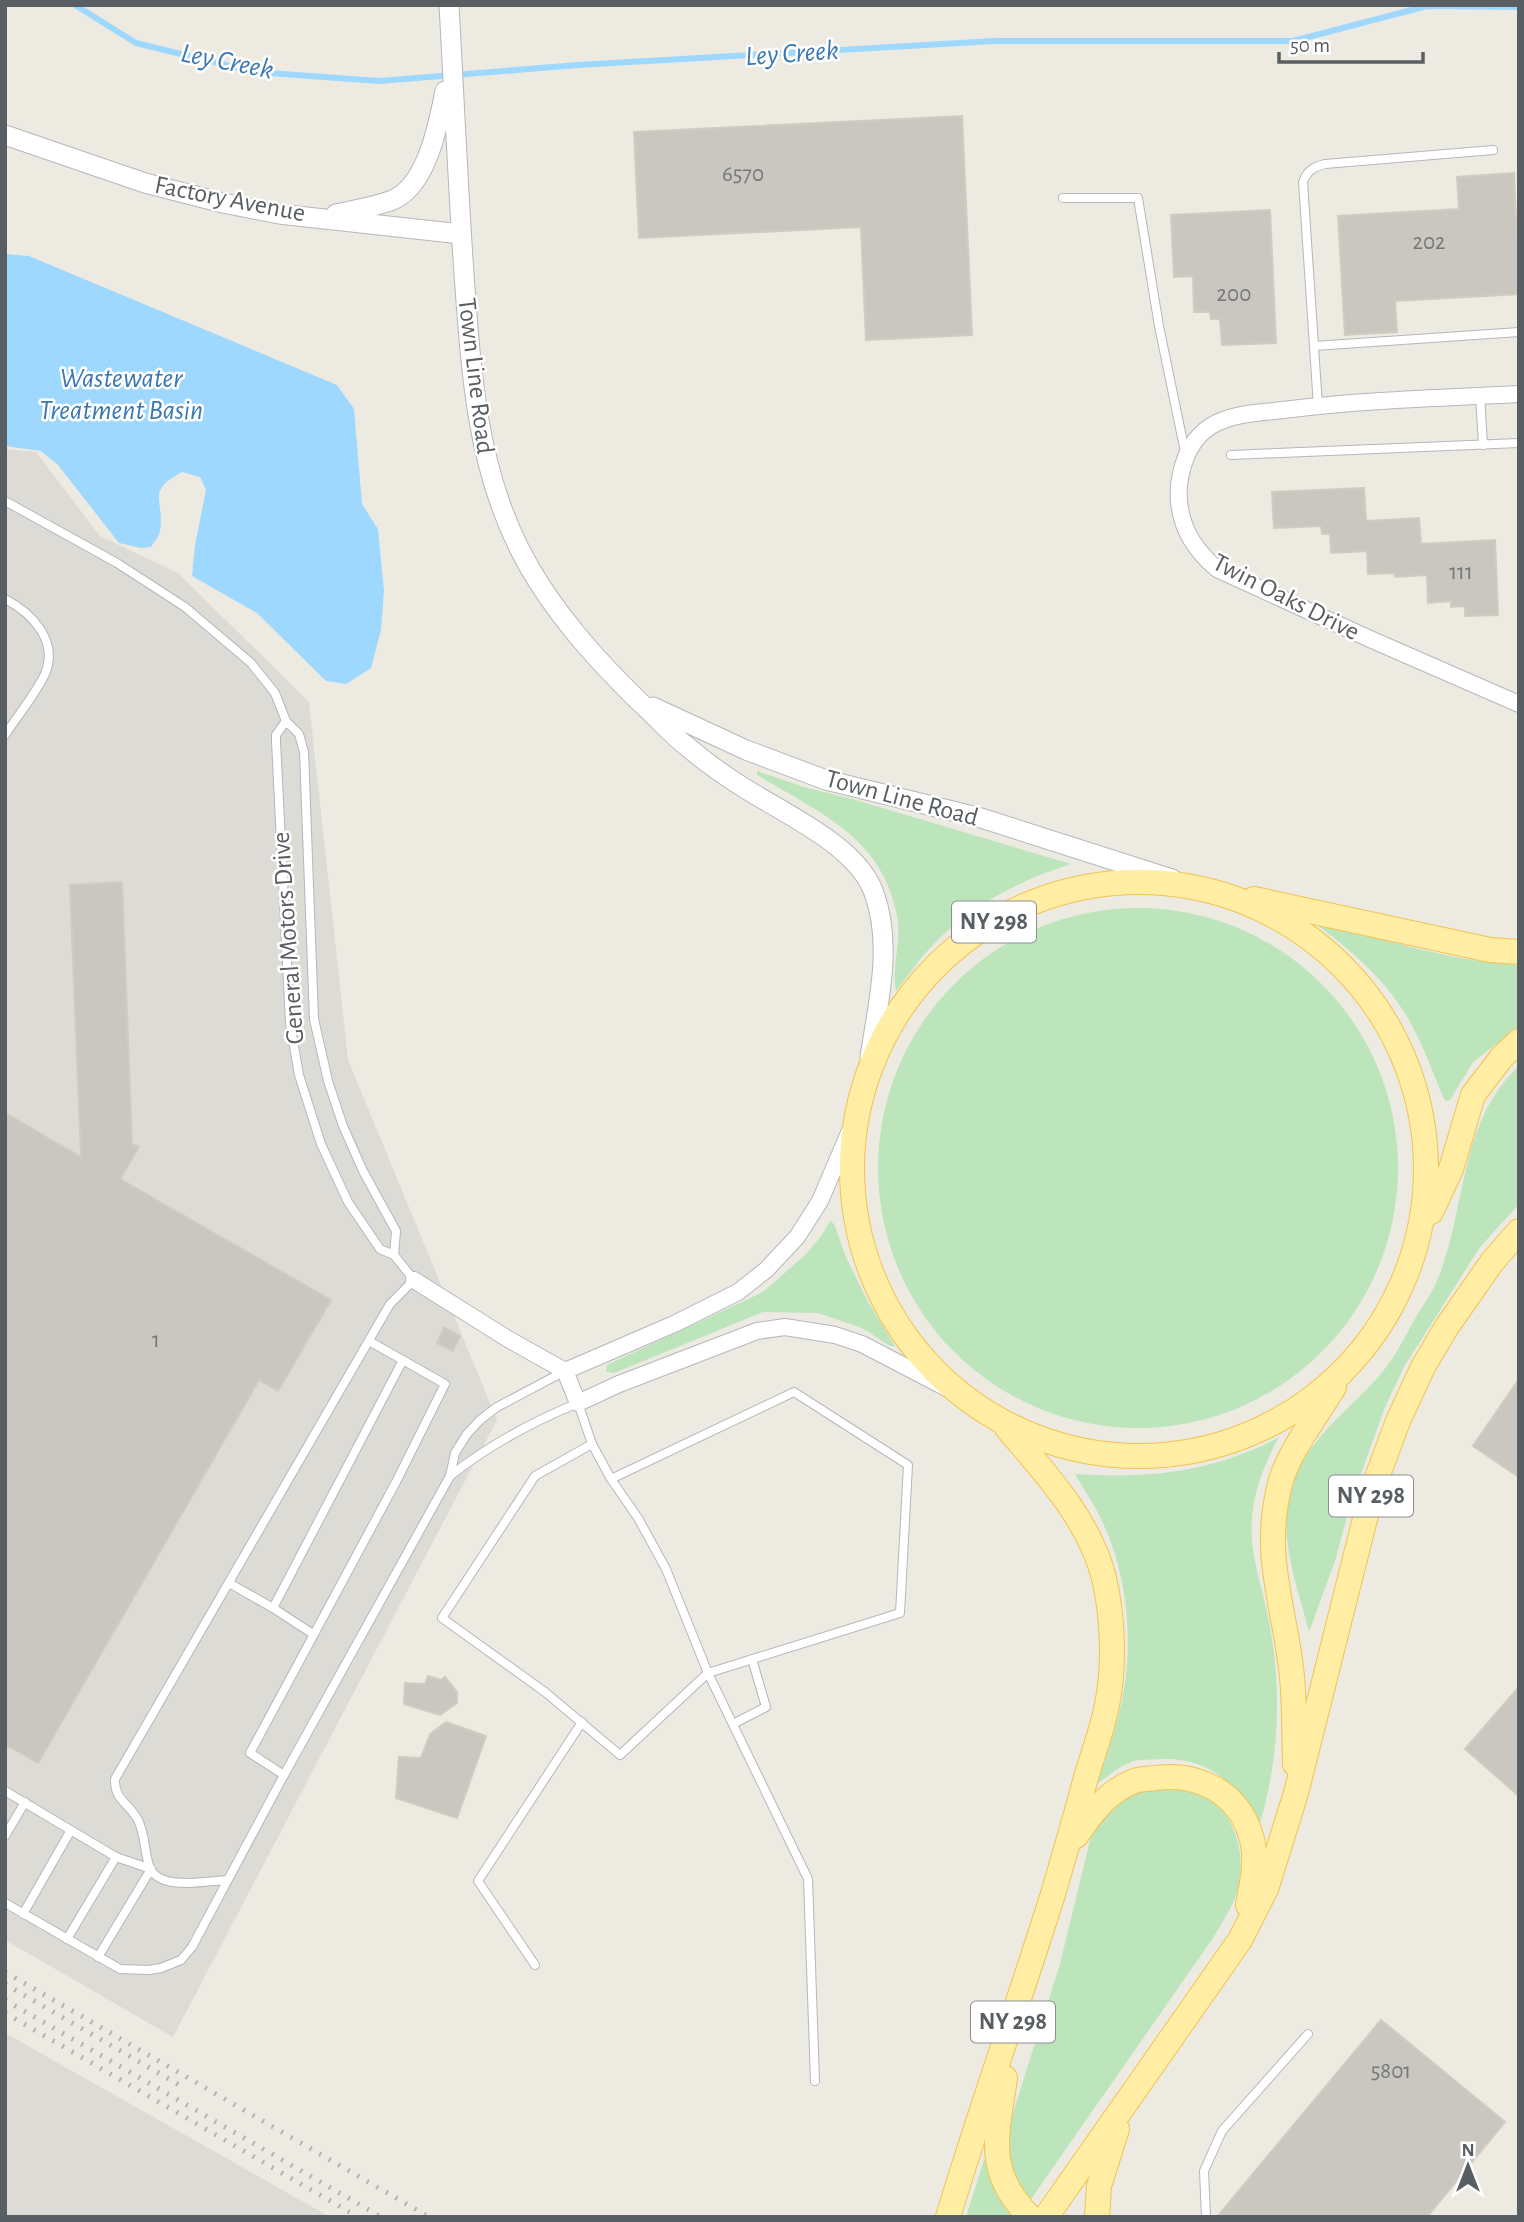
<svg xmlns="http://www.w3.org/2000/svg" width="1524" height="2222" font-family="'Alegreya Sans',sans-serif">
  <rect width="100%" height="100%" fill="#edeae1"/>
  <g fill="#dddbd5">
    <polygon points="5,449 36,452 100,536 178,573 309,702 348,1060 497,1420 173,2037 5,1940"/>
    <polygon points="5,2033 330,2217 5,2217"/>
  </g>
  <g fill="#bde5bc">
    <path d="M757,771L804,787L856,800L1071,864C1017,881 968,907 929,949C917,962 907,977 896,991C891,967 902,941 897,916C883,837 818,812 757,775Z"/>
    <circle cx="1138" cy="1168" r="260"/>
    <path d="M1315,921C1381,939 1450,961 1519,965V1026L1473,1062L1450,1100L1445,1101C1433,1074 1424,1047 1410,1022C1387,980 1351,950 1313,922Z"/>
    <path d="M1519,1066V1204L1480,1247L1404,1367L1385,1407L1351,1502L1335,1561L1309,1632C1297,1584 1277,1536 1291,1487C1305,1441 1349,1410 1379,1376C1394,1359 1405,1337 1416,1317C1423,1305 1432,1293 1437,1281C1467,1210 1458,1122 1519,1066Z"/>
    <polygon points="830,1221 834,1224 846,1257 868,1302 895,1346 890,1346 862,1328 818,1313 763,1312 614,1373 606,1372 607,1365 763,1292 804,1256 822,1235"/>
    <path d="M1279,1437C1260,1472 1247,1509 1253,1549C1257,1578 1267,1605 1271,1633C1282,1696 1278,1762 1260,1823C1237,1785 1210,1757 1161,1759C1153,1760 1142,1759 1134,1761C1121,1765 1108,1776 1097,1784C1104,1762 1112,1739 1118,1717C1135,1655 1130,1579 1102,1521C1095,1505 1084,1490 1075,1474C1148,1479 1214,1472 1279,1437Z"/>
    <path d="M1176,1786C1185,1789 1197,1792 1206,1797C1237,1815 1246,1857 1238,1889C1233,1907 1222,1922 1213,1938L1029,2202L1006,2162V2135L1060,1964L1091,1836L1098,1820L1128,1793Z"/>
    <polygon points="984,2160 987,2160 995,2193 1012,2217 966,2217"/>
  </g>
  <path fill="#9fd8ff" d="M5,254L29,256L337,385L354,409L362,504L378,529L384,591L381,630L371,668L346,684L326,681L257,613L192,576L195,545L206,490L200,477L182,472C145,492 165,499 160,531C159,537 154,542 151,547L141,548L119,543L58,465L41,451L5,446Z"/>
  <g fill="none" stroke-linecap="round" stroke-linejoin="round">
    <polyline stroke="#9fd8ff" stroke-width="6" points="75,5 136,43 255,72 379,81 578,65 994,41 1293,41 1427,6 1519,7"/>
  </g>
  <g fill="#cac6c0" stroke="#d2cbbf" stroke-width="2">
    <polygon points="962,116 972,335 866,340 861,227 639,238 634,132"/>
    <polygon points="1514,173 1519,294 1395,301 1397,332 1345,335 1338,216 1459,209 1457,177"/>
    <polygon points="1270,210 1276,343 1222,345 1220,319 1211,319 1210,312 1194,312 1193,276 1174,277 1171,215"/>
    <polygon points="1364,488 1366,521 1419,518 1421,544 1495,540 1498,615 1465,616 1465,606 1451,607 1451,601 1428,603 1427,575 1395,577 1395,573 1368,574 1367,551 1331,553 1330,534 1322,534 1321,526 1274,528 1272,492"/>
    <polygon points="122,882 132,1144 139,1147 120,1179 331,1300 278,1391 259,1380 38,1763 5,1744 5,1113 81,1157 70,885"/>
    <polygon points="444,1327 460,1336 453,1351 437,1343"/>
    <polygon points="1519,1379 1519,1477 1473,1446"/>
    <polygon points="428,1676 441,1680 445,1677 457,1692 457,1703 440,1715 404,1704 405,1683 425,1684"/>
    <polygon points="1519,1687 1519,1796 1465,1749"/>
    <polygon points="446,1722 486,1736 457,1818 396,1798 399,1757 421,1758 430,1734"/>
    <polygon points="1381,2020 1505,2122 1427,2217 1217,2217"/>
  </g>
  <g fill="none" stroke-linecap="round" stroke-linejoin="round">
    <defs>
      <g id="service">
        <polyline points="1063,198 1138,198 1159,326 1185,452"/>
        <polyline points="1314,346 1519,332"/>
        <polyline points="1480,396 1483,445"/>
        <path d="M1318,406L1303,182C1307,171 1313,167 1325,164L1493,150"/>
        <polyline points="1231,455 1519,443"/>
        <polyline points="5,501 117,563 185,607 251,663 275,693 286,721"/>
        <path d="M5,599C32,613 59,641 45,674C35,695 18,715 5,735"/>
        <polyline points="592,1444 535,1476 442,1618 545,1692 620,1755 708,1673 808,1879 815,2081"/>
        <path d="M450,1476C489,1445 532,1422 578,1403L592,1444L611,1479L794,1392L908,1465L900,1613L708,1673L666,1569L638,1518L611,1479"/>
        <polyline points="229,1583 273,1608"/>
        <polyline points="313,1634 273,1608 403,1360"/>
        <polyline points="733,1724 766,1707 752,1659"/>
        <polyline points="284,1775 250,1753 396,1482 445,1384 369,1341"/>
        <polyline points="5,1791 116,1857 67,1939"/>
        <polyline points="5,1836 25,1802"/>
        <path d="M227,1880C207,1881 160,1891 150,1868C144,1854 146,1836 138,1820C129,1803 114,1800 115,1779L390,1304L414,1280L394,1255L380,1249L348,1202L321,1144L299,1075L290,1023L276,741V735L286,721L299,734L304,752L314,1019L328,1081L343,1126L363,1171L396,1231L394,1255"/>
        <polyline points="5,1903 120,1969 149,1970 161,1968 181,1960 192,1947 284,1775 450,1476 455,1453 467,1434 480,1420 497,1407 565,1371"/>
        <polyline points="23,1914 71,1830"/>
        <polyline points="98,1957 151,1869 116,1857"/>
        <polyline points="535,1965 478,1881 582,1722"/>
        <polyline points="1206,2217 1204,2171 1222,2131 1308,2034"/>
      </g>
      <g id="minor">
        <path d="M1519,394C1440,398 1361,400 1283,410C1259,413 1232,413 1211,426C1190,439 1182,462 1179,485C1176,520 1191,547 1217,569L1370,639L1519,704"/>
        <polyline points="414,1280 508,1339 565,1371 578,1403 619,1384 757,1331 785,1327 835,1335 862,1344 956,1393"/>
        <polyline points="565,1371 674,1324 738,1292 766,1270 797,1237 820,1201 855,1119"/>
      </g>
      <g id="tertiary">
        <path d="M449,5C454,95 458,185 464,274C471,369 476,462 519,548C550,610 599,663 648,710C662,723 674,737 689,748C704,761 721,773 738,784C780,812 857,844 874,893C893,945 878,1004 870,1057"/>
        <polyline points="5,135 145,183 223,203 279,214 461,234"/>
        <path d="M336,214C354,210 373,207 390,201C427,188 438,125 445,91"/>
        <polyline points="653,707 746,750 826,780 981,818 1172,879"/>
      </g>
      <g id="primary">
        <circle cx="1139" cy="1169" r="287"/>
        <polyline points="1254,899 1490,950 1519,952"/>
        <polyline points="1431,1212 1451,1169 1473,1095 1502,1057 1519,1041"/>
        <path d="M1295,1764C1294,1732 1295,1699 1291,1668C1283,1601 1262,1553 1280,1484C1287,1454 1318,1414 1334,1387"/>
        <path d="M1076,1836C1092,1813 1107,1792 1134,1781C1140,1779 1148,1779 1155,1778C1198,1772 1238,1792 1251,1836C1258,1858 1252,1883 1248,1905"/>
        <path d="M1005,2078C997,2136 984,2171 1030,2217"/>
        <path d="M948,2217C981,2108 1019,2002 1053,1894C1064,1856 1075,1819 1085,1781C1092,1756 1102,1731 1107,1705C1115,1666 1113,1617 1104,1578C1089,1519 1045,1473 1007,1428"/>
        <polyline points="1046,2217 1240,1940 1266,1889 1296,1793 1372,1491 1398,1421 1423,1367 1446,1328 1492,1262 1519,1231"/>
        <polyline points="1097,2217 1099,2186 1117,2129"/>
      </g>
    </defs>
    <use href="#service" stroke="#b4b7bc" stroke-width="10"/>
    <use href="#minor" stroke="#b4b7bc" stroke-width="18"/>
    <use href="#tertiary" stroke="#b4b7bc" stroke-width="21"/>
    <use href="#primary" stroke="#f4c253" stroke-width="26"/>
    <use href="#service" stroke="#fff" stroke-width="8"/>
    <use href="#minor" stroke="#fff" stroke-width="16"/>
    <use href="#tertiary" stroke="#fff" stroke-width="19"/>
    <use href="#primary" stroke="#ffeea4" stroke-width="24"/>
    <g stroke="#b2b3b3" stroke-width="5" stroke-dasharray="2 9" stroke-linecap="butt">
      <polyline points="5,1972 429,2217"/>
      <polyline points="5,1984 181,2086"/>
      <polyline points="5,2000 381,2217"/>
      <polyline points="5,2013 358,2217"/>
    </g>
  </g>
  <g text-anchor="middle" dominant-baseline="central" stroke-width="5" stroke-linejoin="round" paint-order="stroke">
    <g font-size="23" fill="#75787a">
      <text x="743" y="174">6570</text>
      <text x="1429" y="242">202</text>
      <text x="1234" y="294">200</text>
      <text x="1461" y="572">111</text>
      <text x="156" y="1340">1</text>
      <text x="1391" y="2071">5801</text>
    </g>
    <g fill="#fff" stroke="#8b8e91" stroke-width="2">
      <rect x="952" y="901.5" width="84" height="41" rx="5"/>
      <rect x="1329" y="1475.5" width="84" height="41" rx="5"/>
      <rect x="971" y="2001.5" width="84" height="41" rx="5"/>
    </g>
    <g font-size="24" font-weight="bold" fill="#595e62">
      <text x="994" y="922">NY 298</text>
      <text x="1371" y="1496">NY 298</text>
      <text x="1013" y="2022">NY 298</text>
    </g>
    <g font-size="26" fill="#595e62" stroke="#fff">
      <text transform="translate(230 199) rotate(11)">Factory Avenue</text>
      <text transform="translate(476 376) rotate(83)">Town Line Road</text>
      <text transform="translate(1286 597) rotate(27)">Twin Oaks Drive</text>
      <text transform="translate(902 798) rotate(15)">Town Line Road</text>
      <text transform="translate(288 938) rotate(-94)">General Motors Drive</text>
    </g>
    <g font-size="28" font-style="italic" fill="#3a78b3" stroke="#fff">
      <text transform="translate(792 54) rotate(-4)">Ley Creek</text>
      <text transform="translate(227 62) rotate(11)">Ley Creek</text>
      <text x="121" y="379">Wastewater<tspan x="121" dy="32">Treatment Basin</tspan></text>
    </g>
  </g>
  <rect width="1524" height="2222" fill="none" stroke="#595e62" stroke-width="14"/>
  <g transform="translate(1468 2166)" stroke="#ffffff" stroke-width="5" paint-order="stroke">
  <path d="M0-5L12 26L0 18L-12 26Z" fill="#595e62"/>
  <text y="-10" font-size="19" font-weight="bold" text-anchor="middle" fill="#595e62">N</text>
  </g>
  <path d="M1279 52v10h144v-10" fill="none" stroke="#595e62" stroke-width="3.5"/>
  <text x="1290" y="52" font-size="21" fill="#595e62" stroke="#ffffff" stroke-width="5" paint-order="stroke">50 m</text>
</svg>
